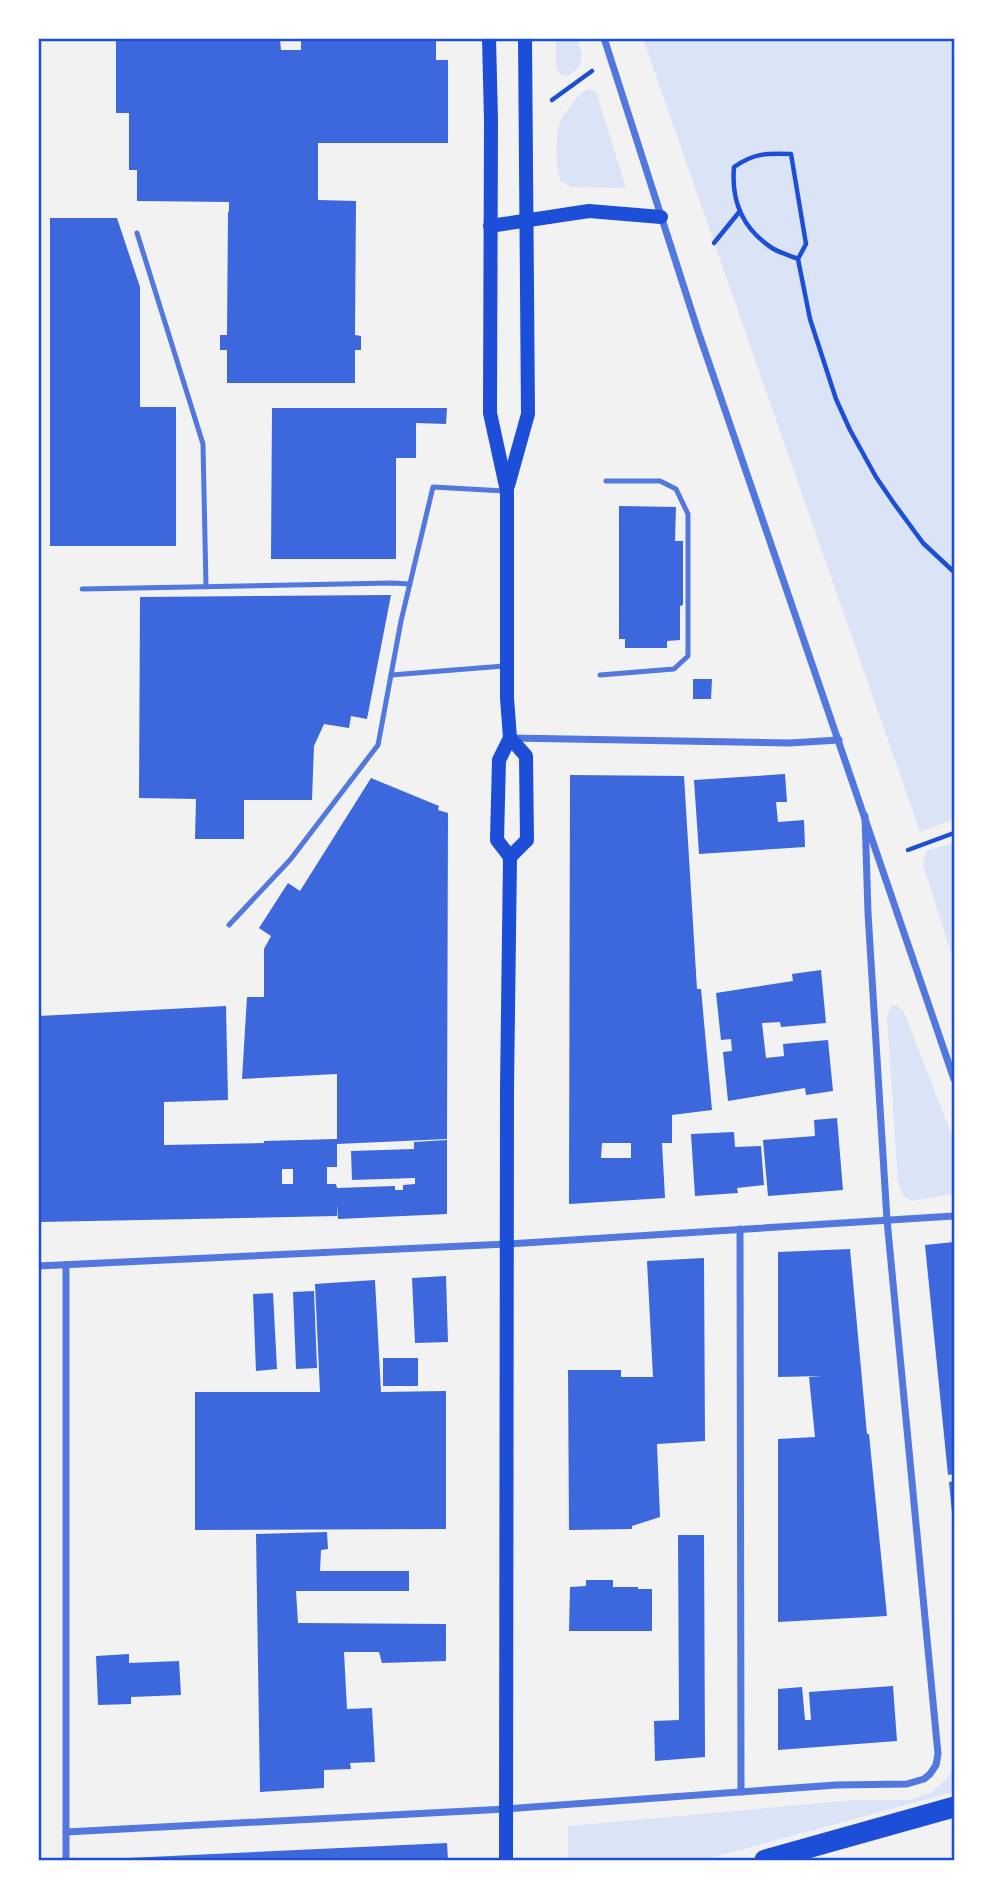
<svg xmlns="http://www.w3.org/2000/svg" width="993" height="1899" font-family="'PT Serif',serif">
  <rect width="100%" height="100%" fill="#f2f2f2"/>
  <g fill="#dbe4f7">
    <path d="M556,39H578C582,56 586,65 568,76L560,74L556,66Z"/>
    <polygon points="643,39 954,39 954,819 920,832"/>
    <path d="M589,89L596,91L626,188L571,187L560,181C556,165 555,145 558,129C559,120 567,111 572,104C577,97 581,92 589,89Z"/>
    <polygon points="954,843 954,962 923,865 926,851"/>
    <polygon points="897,1005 904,1012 954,1141 954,1194 912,1201 903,1196 898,1182 887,1017 891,1006"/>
    <polygon points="954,1765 954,1792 703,1860 568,1860 568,1826 854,1800 910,1800 932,1792 948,1777"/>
  </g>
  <g fill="#3d67dc" fill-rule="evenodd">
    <polygon points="116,39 280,40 281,50 301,50 301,40 436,40 436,60 448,60 448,143 318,143 318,200 356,201 355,335 361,336 361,350 355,350 355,383 227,383 227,350 220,350 220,335 227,335 228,211 229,212 229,202 137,201 137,170 129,170 129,113 116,113"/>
    <polygon points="50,218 117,218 140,287 140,407 176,407 176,546 50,546"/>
    <polygon points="272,408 447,408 446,424 416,423 416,458 396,458 396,559 271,559"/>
    <polygon points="619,506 676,507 675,541 683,541 683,605 680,606 680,640 667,641 667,648 625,648 625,639 619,639"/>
    <polygon points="391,595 367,719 351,716 349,728 324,724 314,746 312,800 244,800 244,839 195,839 196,799 139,798 140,597"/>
    <polygon points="693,679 712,679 711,699 693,699"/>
    <polygon points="785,774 787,802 776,802 778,822 804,820 805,847 699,854 694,780"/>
    <path d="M570,775L684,776L697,989H701L712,1110L672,1115V1143H662L665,1198L569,1204ZM602,1143H631V1158H601Z"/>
    <path d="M371,778L439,806L438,810L448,813L447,1139L337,1144V1167H327V1184H336L337,1188L395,1186V1190H403V1185L415,1184V1178L352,1180L351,1151L414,1149V1142L447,1140V1214L338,1219L337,1204V1216L39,1222V1016L226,1006L228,1100L164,1102V1145L264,1143V1141L337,1139V1074L242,1079L247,997H264V949L271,936L259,928L288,883L300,891ZM282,1169H293V1184H282Z"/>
    <polygon points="821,970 826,1023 781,1027 780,1022 762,1023 766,1058 784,1056 783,1044 828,1040 833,1091 806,1095 805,1088 728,1101 723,1052 732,1051 731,1039 721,1040 716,993 793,981 792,974"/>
    <polygon points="837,1118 843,1190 768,1196 763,1140 815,1136 814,1120"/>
    <polygon points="734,1132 735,1147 761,1146 764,1185 737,1188 738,1193 695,1196 691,1134"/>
    <polygon points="954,1242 954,1474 948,1475 925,1245"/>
    <polygon points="850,1249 867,1434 869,1434 887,1616 778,1622 778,1439 815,1437 809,1377 822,1376 778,1377 778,1252"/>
    <polygon points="704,1258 705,1441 657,1444 660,1517 632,1526 632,1529 569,1530 568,1370 621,1370 621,1377 653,1377 647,1261"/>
    <polygon points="446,1276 448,1342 415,1343 412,1278"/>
    <polygon points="375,1280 381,1392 446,1391 446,1529 195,1530 195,1392 320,1392 315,1284"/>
    <polygon points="314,1291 317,1368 296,1369 293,1292"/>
    <polygon points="273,1293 277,1369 256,1371 253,1294"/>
    <rect x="383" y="1358" width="35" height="28"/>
    <polygon points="954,1481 954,1523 953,1523 949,1482"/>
    <polygon points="327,1532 328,1549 321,1550 320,1571 409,1571 409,1591 296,1591 298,1623 446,1624 446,1661 382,1663 379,1652 344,1652 347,1709 372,1708 375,1762 350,1763 351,1769 324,1770 324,1788 260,1792 256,1534"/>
    <polygon points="678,1535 704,1535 705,1757 655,1761 654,1721 679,1720"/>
    <polygon points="586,1580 613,1580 613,1587 638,1587 638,1589 652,1589 652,1631 569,1631 570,1587 586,1586"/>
    <polygon points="129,1654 129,1663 179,1661 181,1695 131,1697 131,1704 98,1705 96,1656"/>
    <polygon points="893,1686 897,1741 778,1750 778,1689 802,1687 805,1720 811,1720 809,1692"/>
    <polygon points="447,1843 448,1860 129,1860 128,1858"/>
  </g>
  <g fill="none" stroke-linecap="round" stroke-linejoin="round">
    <g stroke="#1d4ed8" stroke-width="4.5">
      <polyline points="552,100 592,71"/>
      <polyline points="714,243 740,211"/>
      <path d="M798,259C789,255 780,253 772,248C743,229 731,201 734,167C754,153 767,153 791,154L806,244L798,259L810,319L836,399L850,430L876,477L893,502L923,543L954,572"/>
      <polyline points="908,850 954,833"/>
    </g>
    <g stroke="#5277de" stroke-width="5">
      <polyline points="137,233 203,444 206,587"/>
      <polyline points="82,589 392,583 410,584"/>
      <polyline points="391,675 504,666"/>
      <polyline points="600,675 674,669 688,656 688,514 676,489 660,481 606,481"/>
      <polyline points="229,925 290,860 378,745 401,621 433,487 504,491"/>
    </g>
    <g stroke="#5277de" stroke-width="7">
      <polyline points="604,38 698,331 954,1079"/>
      <polyline points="511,738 789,743 839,740"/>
      <polyline points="740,1229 741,1792"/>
      <polyline points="38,1266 507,1244 954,1216"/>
      <polyline points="66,1832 506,1809 836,1785 907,1784 924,1779 930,1774 936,1765 938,1754 887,1220 868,913 865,816"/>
      <polyline points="66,1860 66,1265"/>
    </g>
    <g stroke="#1d4ed8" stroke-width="14">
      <polyline points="489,38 491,120 490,413 507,491 507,698 510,738 499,760 497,840 510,857 507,1089 506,1860"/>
      <polyline points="490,226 589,211 661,217"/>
      <polyline points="508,486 528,414 525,38"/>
      <polyline points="510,738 526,756 527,840 510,857"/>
    </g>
    <polyline stroke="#1d4ed8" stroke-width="21" points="765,1860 954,1807"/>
  </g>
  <rect width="993" height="1899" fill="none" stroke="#ffffff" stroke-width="80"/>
  <rect x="40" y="40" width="913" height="1819" fill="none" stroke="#1d4ed8" stroke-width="2.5"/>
</svg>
